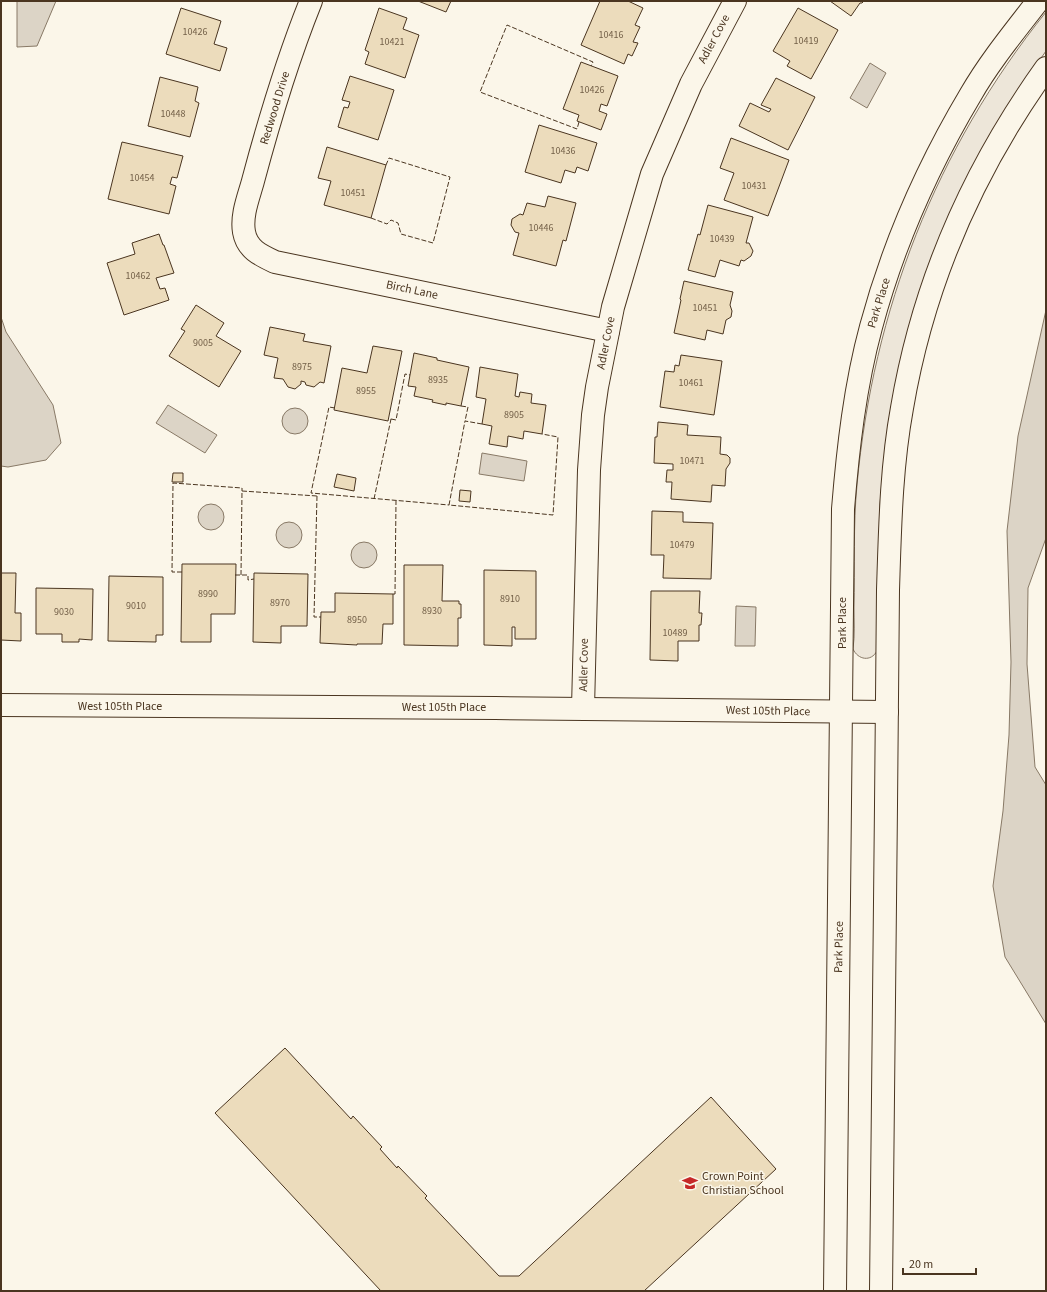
<svg xmlns="http://www.w3.org/2000/svg" width="1047" height="1292" font-family="'Source Sans 3',sans-serif">
  <rect width="100%" height="100%" fill="#fbf6e9"/>
  <path fill="#ede6d9" stroke="#887966" d="M1046,12V51L1025,81L893,398L885,451L880,504L877,651C871,662 858,660 853,649C855,635 854,621 854,608C855,567 853,526 857,485C873,310 936,149 1046,12Z"/>
  <g fill="#dcd4c6" stroke="#887966">
    <polygon points="17,1 56,1 37,46 17,47"/>
    <polygon points="870,63 886,73 867,108 850,98"/>
    <polygon points="1046,310 1046,538 1028,588 1027,664 1035,767 1046,785 1046,1024 1005,957 993,886 1003,811 1009,735 1011,662 1007,531 1018,436"/>
    <polygon points="1,317 6,332 53,405 61,443 46,460 8,467 1,466"/>
    <polygon points="168,405 217,435 205,453 156,423"/>
    <circle cx="295" cy="421" r="13"/>
    <polygon points="482,453 527,461 524,481 479,474"/>
    <circle cx="211" cy="517" r="13"/>
    <circle cx="289" cy="535" r="13"/>
    <circle cx="364" cy="555" r="13"/>
    <polygon points="736,606 756,607 755,646 735,646"/>
  </g>
  <g fill="#ecdcbc" stroke="#4a3520">
    <polygon points="418,1 451,1 446,12"/>
    <polygon points="600,1 628,1 643,8 635,25 640,27 633,42 638,43 632,56 628,54 624,64 581,45"/>
    <polygon points="830,1 864,1 862,3 860,3 851,16"/>
    <polygon points="181,8 221,21 214,44 227,48 220,71 166,54"/>
    <polygon points="379,8 407,18 403,29 419,35 405,78 365,64 369,52 365,50"/>
    <polygon points="798,8 838,30 811,79 787,66 790,61 773,51"/>
    <polygon points="581,62 618,76 607,106 601,104 599,111 607,114 601,130 577,121 579,115 563,109"/>
    <polygon points="350,76 394,90 378,140 338,127 344,107 348,108 350,102 342,100"/>
    <polygon points="160,77 198,87 195,101 199,103 190,137 148,126"/>
    <polygon points="776,78 815,97 788,150 739,126 750,103 769,112 771,109 761,105"/>
    <polygon points="539,125 597,143 588,171 577,167 575,173 565,170 561,183 525,172"/>
    <polygon points="731,138 789,160 768,216 724,200 734,173 720,168"/>
    <polygon points="122,142 183,156 177,178 172,177 170,184 176,186 169,214 108,199"/>
    <polygon points="327,147 386,165 371,218 324,205 331,181 318,178"/>
    <polygon points="548,196 576,203 566,241 563,240 556,266 513,255 519,233 515,232 511,225 512,219 520,214 523,215 527,203 545,207"/>
    <polygon points="708,205 753,217 746,243 749,243 753,251 751,256 744,261 741,260 739,266 720,260 715,277 688,270 698,234 700,235"/>
    <polygon points="159,234 163,245 164,245 174,273 156,278 160,289 165,288 169,300 124,315 107,263 135,254 132,243"/>
    <polygon points="684,281 733,292 730,305 732,311 731,317 726,320 723,334 707,330 705,340 674,333 681,300 680,299"/>
    <polygon points="196,305 224,323 216,336 241,351 219,387 169,356 185,331 181,329"/>
    <polygon points="270,327 305,334 303,341 331,346 324,383 320,382 314,387 306,385 305,382 301,381 301,384 295,389 288,387 283,379 274,378 278,358 264,355"/>
    <polygon points="373,346 402,351 388,421 334,410 342,368 367,373"/>
    <polygon points="414,353 437,358 437,360 469,367 461,406 446,403 446,405 432,402 433,400 414,396 416,387 408,386"/>
    <polygon points="681,355 722,361 714,415 660,407 665,371 674,372 675,365 679,366"/>
    <polygon points="480,367 518,374 515,396 519,397 520,392 532,394 531,403 546,405 542,434 524,431 523,439 508,436 507,447 489,444 492,426 482,424 486,399 476,397"/>
    <polygon points="658,422 688,425 687,435 721,437 720,454 727,455 730,458 730,463 726,469 725,486 712,485 711,502 671,499 672,482 666,482 667,470 673,470 673,464 654,463 655,437 657,437"/>
    <polygon points="173,473 183,473 183,482 172,482"/>
    <polygon points="337,474 356,478 354,491 334,487"/>
    <polygon points="460,490 471,491 470,502 459,501"/>
    <polygon points="652,511 683,512 683,522 713,523 711,579 663,578 664,555 651,555"/>
    <polygon points="182,564 236,564 235,614 211,614 211,642 181,642"/>
    <polygon points="404,565 443,565 442,601 459,601 459,604 461,604 461,618 458,618 458,646 404,645"/>
    <polygon points="484,570 536,571 536,639 515,639 515,627 512,627 512,646 484,645"/>
    <polygon points="1,573 16,573 15,613 21,613 21,641 1,640"/>
    <polygon points="254,573 308,574 307,626 281,626 281,643 253,642"/>
    <polygon points="109,576 163,577 163,635 156,635 156,642 108,641"/>
    <polygon points="36,588 93,589 92,640 79,639 79,642 62,642 62,634 36,634"/>
    <polygon points="651,591 700,591 699,613 702,613 701,625 699,625 699,641 678,641 678,661 650,660"/>
    <polygon points="335,593 393,594 393,624 383,624 382,644 357,644 357,645 320,643 321,612 335,612"/>
    <polygon points="285,1048 351,1119 353,1116 382,1147 380,1149 397,1168 398,1166 427,1196 425,1198 499,1276 519,1276 711,1097 776,1169 644,1291 381,1291 215,1113"/>
  </g>
  <g fill="none" stroke-linecap="round" stroke-linejoin="round">
    <defs>
      <g id="minor">
        <path d="M311,1C288,58 269,121 253,181C249,196 241,215 244,232C247,249 260,255 275,262L608,331"/>
        <polyline points="1,705 495,708 887,712"/>
        <polyline points="583,708 589,470 593,415 597,387 613,307 652,174 691,84 735,1"/>
        <path d="M835,1291L843,509C848,448 855,386 871,327C893,245 928,166 971,94C990,61 1015,31 1038,1"/>
        <path d="M881,1291C883,1129 884,967 886,805C887,733 887,662 888,590C890,529 891,468 902,408C923,284 973,170 1046,68"/>
      </g>
    </defs>
    <use href="#minor" stroke="#4a3520" stroke-width="24"/>
    <use href="#minor" stroke="#fbf6e9" stroke-width="22"/>
    <g stroke="#4a3520" stroke-width="1" stroke-dasharray="5 2" stroke-linecap="butt">
      <polyline points="579,122 577,129 480,92 507,25 593,62 591,66"/>
      <polyline points="371,218 387,224 391,220 398,223 401,234 433,243 450,177 389,158 386,165"/>
      <polyline points="461,406 468,407 465,421"/>
      <polyline points="335,408 329,407 311,493 449,505"/>
      <polyline points="391,419 396,420 405,374 410,375"/>
      <polyline points="482,424 465,421 449,505 553,515 558,437 542,434"/>
      <polyline points="317,496 314,617 321,617"/>
      <polyline points="374,499 391,419 389,419"/>
      <polyline points="182,572 172,572 173,483 242,488 242,491"/>
      <polyline points="235,575 248,575 248,580 254,579"/>
      <polyline points="241,575 242,491 317,496"/>
      <polyline points="393,594 395,594 396,501"/>
    </g>
  </g>
  <defs>
    <symbol id="school-bare" viewBox="-9 -9 18 18"><path d="M0-5L7-2L0 1L-7-2ZM-4 1L0 2.5L4 1V4Q0 6-4 4Z" fill="#c62828" stroke="#fbf6e9" stroke-width="2.5" paint-order="stroke"/></symbol>
  </defs>
  <g fill-rule="evenodd">
    <use href="#school-bare" x="679" y="1172" width="22" height="22"/>
  </g>
  <g text-anchor="middle" dominant-baseline="central" stroke-width="3" stroke-linejoin="round" paint-order="stroke">
    <g font-size="10" fill="#725f47">
      <text x="195" y="32">10426</text>
      <text x="611" y="35">10416</text>
      <text x="806" y="41">10419</text>
      <text x="392" y="42">10421</text>
      <text x="592" y="90">10426</text>
      <text x="173" y="114">10448</text>
      <text x="563" y="151">10436</text>
      <text x="142" y="178">10454</text>
      <text x="754" y="186">10431</text>
      <text x="353" y="193">10451</text>
      <text x="541" y="228">10446</text>
      <text x="722" y="239">10439</text>
      <text x="138" y="276">10462</text>
      <text x="705" y="308">10451</text>
      <text x="203" y="343">9005</text>
      <text x="302" y="367">8975</text>
      <text x="438" y="380">8935</text>
      <text x="691" y="383">10461</text>
      <text x="366" y="391">8955</text>
      <text x="514" y="415">8905</text>
      <text x="692" y="461">10471</text>
      <text x="682" y="545">10479</text>
      <text x="208" y="594">8990</text>
      <text x="510" y="599">8910</text>
      <text x="280" y="603">8970</text>
      <text x="136" y="606">9010</text>
      <text x="432" y="611">8930</text>
      <text x="64" y="612">9030</text>
      <text x="357" y="620">8950</text>
      <text x="675" y="633">10489</text>
    </g>
    <g font-size="12" fill="#4a3520" stroke="#fbf6e9">
      <text transform="translate(714 39) rotate(-62)">Adler Cove</text>
      <text transform="translate(275 108) rotate(-73)">Redwood Drive</text>
      <text transform="translate(412 290) rotate(12)">Birch Lane</text>
      <text transform="translate(879 303) rotate(-73)">Park Place</text>
      <text transform="translate(606 343) rotate(-79)">Adler Cove</text>
      <text transform="translate(842 623) rotate(-90)">Park Place</text>
      <text transform="translate(584 665) rotate(-89)">Adler Cove</text>
      <text x="120" y="706">West 105th Place</text>
      <text x="444" y="707">West 105th Place</text>
      <text transform="translate(768 711) rotate(1)">West 105th Place</text>
      <text transform="translate(839 947) rotate(-89)">Park Place</text>
    </g>
    <g font-size="12" fill="#4a3520" stroke="#fbf6e9" text-anchor="start">
      <text x="702" y="1176">Crown Point<tspan x="702" dy="14">Christian School</tspan></text>
    </g>
  </g>
  <rect width="1047" height="1292" fill="none" stroke="#4a3520" stroke-width="4"/>
  <path d="M903 1268v6h73v-6" fill="none" stroke="#4a3520" stroke-width="2"/>
  <text x="909" y="1268" font-size="12" fill="#4a3520" stroke="#fbf6e9" stroke-width="3" paint-order="stroke">20 m</text>
</svg>
